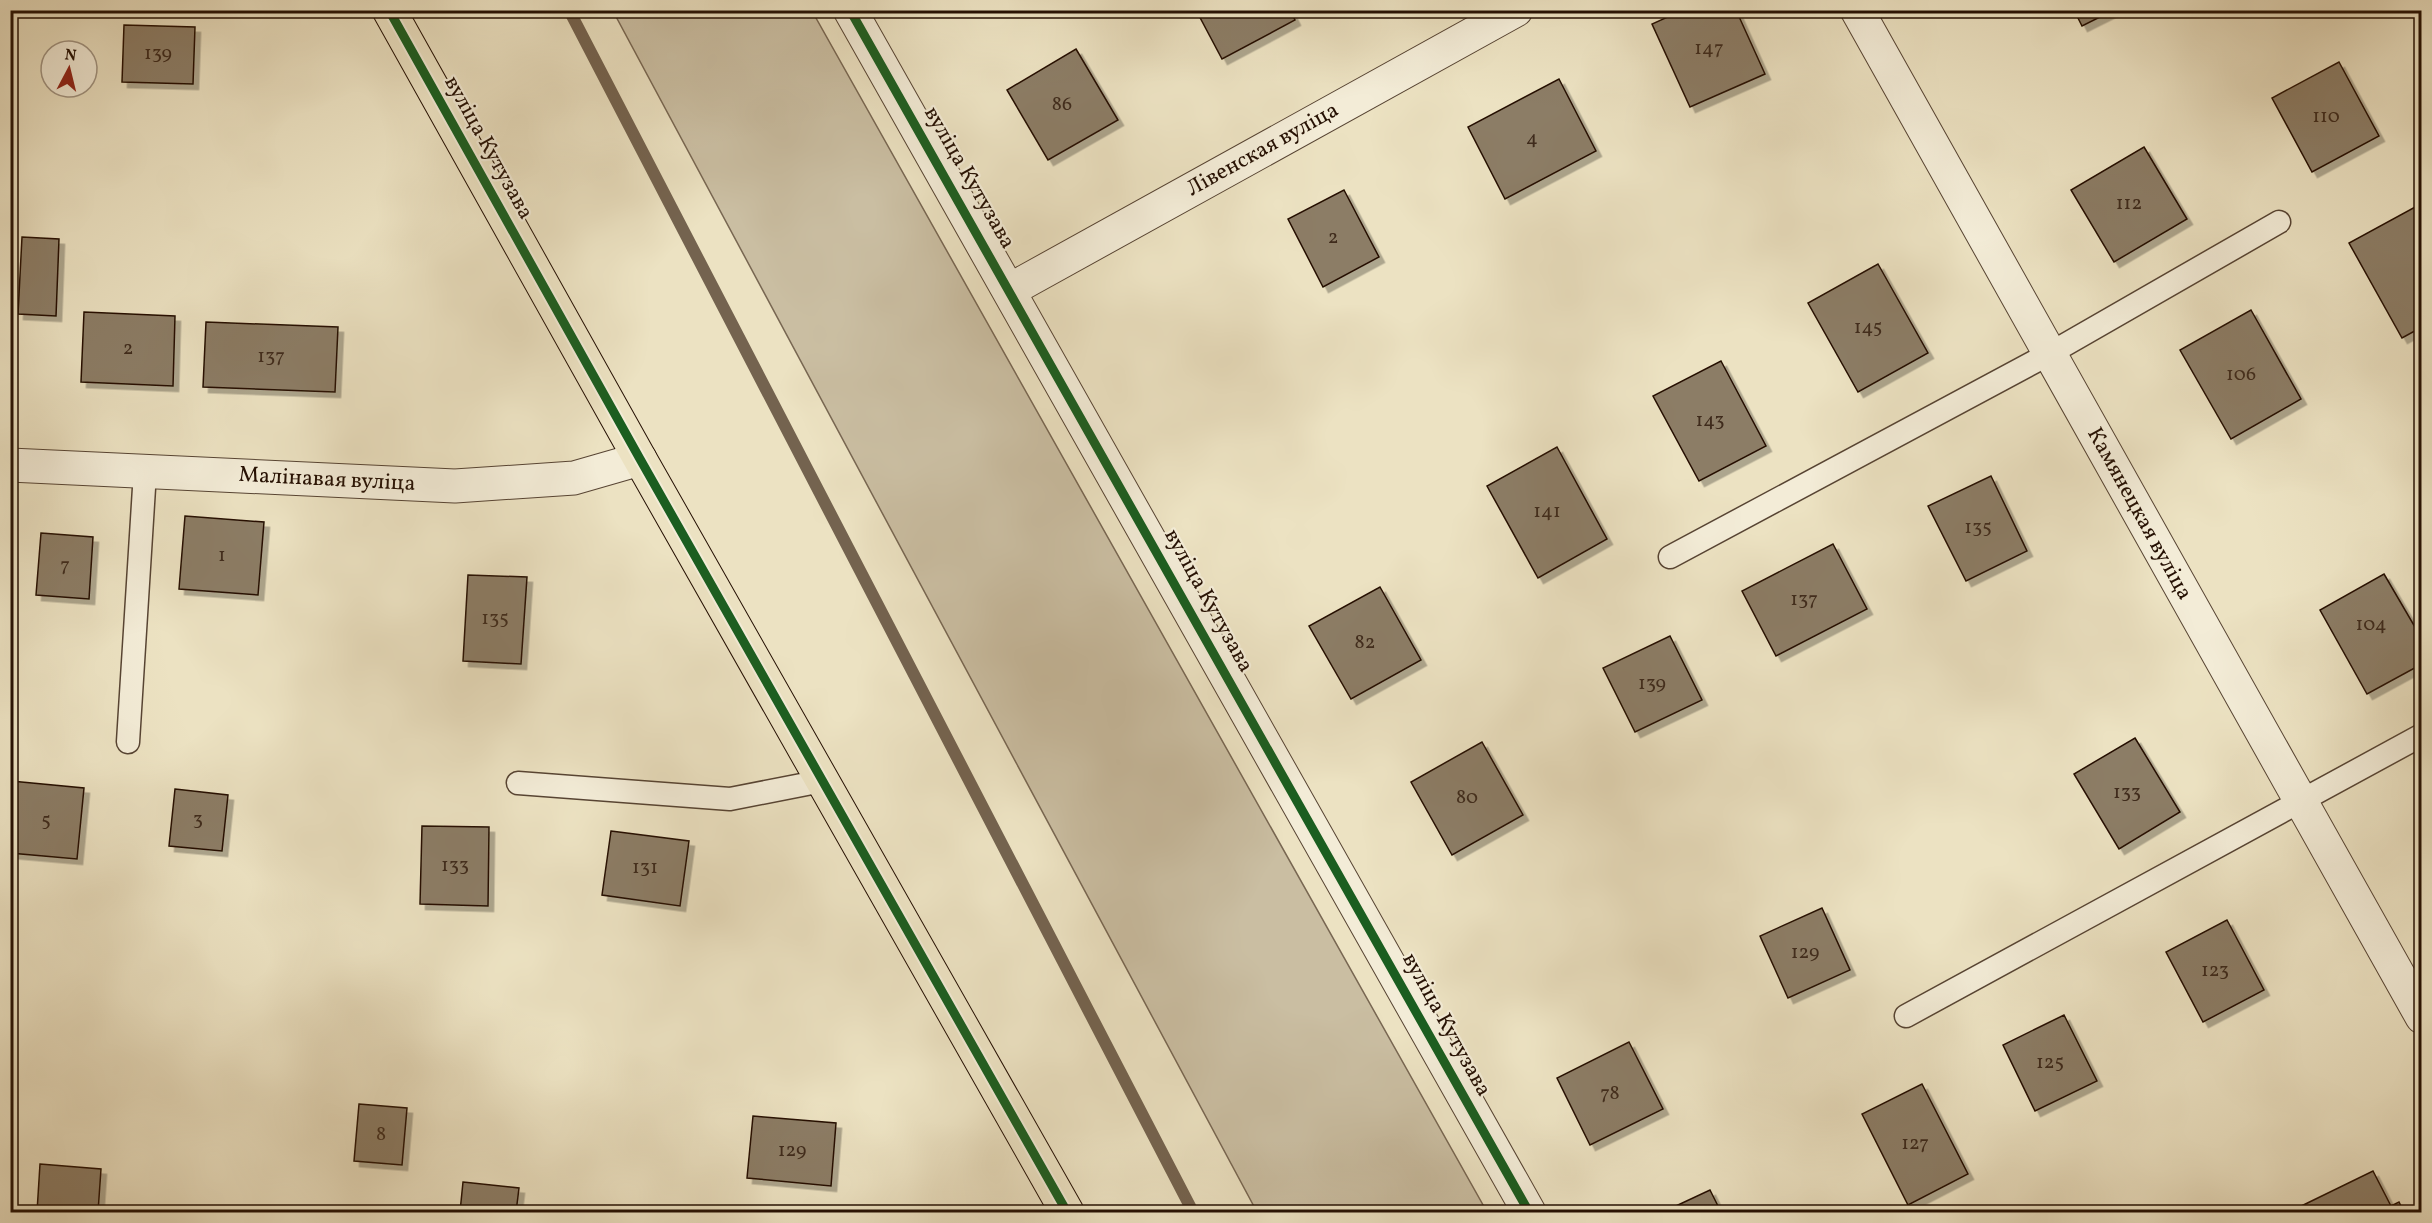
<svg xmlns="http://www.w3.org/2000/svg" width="2432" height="1223" font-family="Vollkorn,serif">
  <defs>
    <filter id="shadow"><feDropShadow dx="5.5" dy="5.5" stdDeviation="0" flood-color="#0004"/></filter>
  </defs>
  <rect width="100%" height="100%" fill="#ece2c2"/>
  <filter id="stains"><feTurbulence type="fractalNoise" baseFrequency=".00333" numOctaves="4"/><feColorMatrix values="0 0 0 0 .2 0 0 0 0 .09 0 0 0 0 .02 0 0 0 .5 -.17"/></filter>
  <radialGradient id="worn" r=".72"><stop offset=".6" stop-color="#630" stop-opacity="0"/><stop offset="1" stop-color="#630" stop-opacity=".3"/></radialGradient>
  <polygon fill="#cabea2" stroke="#786752" stroke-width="1.5" points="613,11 812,11 1487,1212 1257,1212"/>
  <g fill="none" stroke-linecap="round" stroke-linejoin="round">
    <polyline stroke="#74634f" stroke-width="12" points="569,10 1193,1212"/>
  </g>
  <g fill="#8c7d66" stroke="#251003" stroke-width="1.5" filter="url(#shadow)">
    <polygon points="1196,10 1290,10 1295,20 1222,59"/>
    <polygon points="1683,10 1736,10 1765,74 1690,107 1652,24"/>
    <polygon points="2074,10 2114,10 2082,26"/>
    <polygon points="124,25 195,27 193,84 122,82"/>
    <polygon points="1076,49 1118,120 1048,160 1007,90"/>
    <polygon points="2339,62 2379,136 2312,172 2272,98"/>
    <polygon points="1559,79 1596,151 1505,199 1468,127"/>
    <polygon points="2144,147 2187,219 2114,262 2071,190"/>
    <polygon points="1344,190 1379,257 1323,287 1288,219"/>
    <polygon points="2417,206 2422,214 2422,327 2402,338 2349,243"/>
    <polygon points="22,237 59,239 56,316 18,314"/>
    <polygon points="1878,264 1928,353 1858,392 1808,303"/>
    <polygon points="2251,310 2301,399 2231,439 2180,350"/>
    <polygon points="84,312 175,316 173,386 81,382"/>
    <polygon points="206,322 338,327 335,392 203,387"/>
    <polygon points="1721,361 1766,446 1699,481 1653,396"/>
    <polygon points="1557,447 1607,539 1538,578 1487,486"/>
    <polygon points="1991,476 2027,551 1966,581 1928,506"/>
    <polygon points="185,516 264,522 258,595 179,589"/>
    <polygon points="41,533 93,537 89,599 36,595"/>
    <polygon points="1833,544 1867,609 1776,656 1742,591"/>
    <polygon points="2384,574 2422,639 2422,664 2367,694 2320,610"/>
    <polygon points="468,575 527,577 521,664 463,661"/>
    <polygon points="1380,587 1421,660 1351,699 1309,626"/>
    <polygon points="1670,636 1702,700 1635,732 1603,668"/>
    <polygon points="2135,738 2180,812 2119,849 2074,774"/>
    <polygon points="1482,742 1523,815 1452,855 1411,782"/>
    <polygon points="11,781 84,788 77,859 10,853"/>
    <polygon points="175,789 228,795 222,851 169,846"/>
    <polygon points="422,826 489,827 488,906 420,904"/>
    <polygon points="611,831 689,841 680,906 602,895"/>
    <polygon points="1822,908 1850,970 1788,998 1760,936"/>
    <polygon points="2227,920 2264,990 2203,1022 2166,952"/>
    <polygon points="2064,1015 2097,1081 2035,1111 2003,1045"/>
    <polygon points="1629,1042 1663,1109 1590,1145 1557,1078"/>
    <polygon points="1922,1084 1968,1174 1908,1205 1862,1114"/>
    <polygon points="359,1104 407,1108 402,1165 354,1161"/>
    <polygon points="753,1116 836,1123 831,1186 747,1178"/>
    <polygon points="40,1164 101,1169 98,1212 37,1212"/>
    <polygon points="2373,1171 2391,1206 2399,1202 2404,1212 2289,1212"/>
    <polygon points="463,1182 519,1188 516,1212 460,1212"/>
    <polygon points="1710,1190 1721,1212 1663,1212"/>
  </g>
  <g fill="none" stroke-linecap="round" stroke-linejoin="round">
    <defs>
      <g id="service">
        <polyline points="1670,557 2049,354 2279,222"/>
        <polyline points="128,742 145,472"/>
        <polyline points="518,783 730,799 822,781"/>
        <polyline points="1906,1016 2422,735"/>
      </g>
      <g id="minor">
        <polyline points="850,10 1529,1212"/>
        <polyline points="1857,10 2422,1017"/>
        <polyline points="1010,290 1516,10"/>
        <polyline points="10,465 455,486 574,478 640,459"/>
      </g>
      <polyline id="primary" points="389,10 640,459 1067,1212"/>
    </defs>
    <use href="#service" stroke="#574433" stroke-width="25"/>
    <use href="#minor" stroke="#574433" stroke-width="35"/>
    <use href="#primary" stroke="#251003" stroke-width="35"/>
    <use href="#service" stroke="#f3ecd7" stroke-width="22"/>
    <use href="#minor" stroke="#f3ecd7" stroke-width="33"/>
    <use href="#primary" stroke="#ece2c2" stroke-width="33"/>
    <defs>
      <g id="cycleway">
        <polyline points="389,10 640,459 1067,1212"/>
        <polyline points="850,10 1529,1212"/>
      </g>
    </defs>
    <use href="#cycleway" stroke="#f3ecd7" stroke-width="13"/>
    <use href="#cycleway" stroke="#1b5e20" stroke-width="9"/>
  </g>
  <g text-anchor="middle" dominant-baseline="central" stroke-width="4.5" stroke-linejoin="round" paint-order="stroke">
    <g font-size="20" fill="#3f2b1c">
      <text x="1709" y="49">147</text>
      <text x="158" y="54">139</text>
      <text x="1062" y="105">86</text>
      <text x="2326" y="117">110</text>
      <text x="1532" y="139">4</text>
      <text x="2129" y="204">112</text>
      <text x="1333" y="238">2</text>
      <text x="1868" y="328">145</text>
      <text x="128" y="349">2</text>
      <text x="271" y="357">137</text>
      <text x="2241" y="375">106</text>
      <text x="1710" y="421">143</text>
      <text x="1547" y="512">141</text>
      <text x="1978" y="528">135</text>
      <text x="222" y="556">1</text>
      <text x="65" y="566">7</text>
      <text x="1804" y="600">137</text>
      <text x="495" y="619">135</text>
      <text x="2371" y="625">104</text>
      <text x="1365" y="643">82</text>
      <text x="1652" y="684">139</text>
      <text x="2127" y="793">133</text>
      <text x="1467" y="798">80</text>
      <text x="198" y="820">3</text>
      <text x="46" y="821">5</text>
      <text x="455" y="866">133</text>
      <text x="645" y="868">131</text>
      <text x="1805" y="953">129</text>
      <text x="2215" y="971">123</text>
      <text x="2050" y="1063">125</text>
      <text x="1610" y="1094">78</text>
      <text x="381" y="1135">8</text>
      <text x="1915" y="1144">127</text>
      <text x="792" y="1151">129</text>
    </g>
    <g font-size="22" fill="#251003" stroke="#f3ecd7">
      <text transform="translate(488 148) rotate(61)">вуліца Кутузава</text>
      <text transform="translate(1263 150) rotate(-29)">Лівенская вуліца</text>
      <text transform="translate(969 178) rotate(60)">вуліца Кутузава</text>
      <text transform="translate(327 480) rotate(3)">Малінавая вуліца</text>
      <text transform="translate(2139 514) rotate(61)">Камянецкая вуліца</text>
      <text transform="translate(1208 601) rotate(61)">вуліца Кутузава</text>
      <text transform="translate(1446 1025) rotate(61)">вуліца Кутузава</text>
    </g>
  </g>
  <rect width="2432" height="1223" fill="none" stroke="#ece2c2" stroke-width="36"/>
  <rect x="12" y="12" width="2408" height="1199" fill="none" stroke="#251003" stroke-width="3"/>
  <rect x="18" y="18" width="2396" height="1187" fill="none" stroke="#251003" stroke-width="1.5"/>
  <g transform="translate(69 69) rotate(7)"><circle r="28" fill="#f3ecd7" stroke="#a19482" stroke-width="1.5"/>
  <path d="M0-4.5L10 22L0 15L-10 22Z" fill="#8f2418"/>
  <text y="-9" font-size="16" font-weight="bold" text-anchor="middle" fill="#251003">N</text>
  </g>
  <rect width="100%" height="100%" filter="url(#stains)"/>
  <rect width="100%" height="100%" fill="url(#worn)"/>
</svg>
